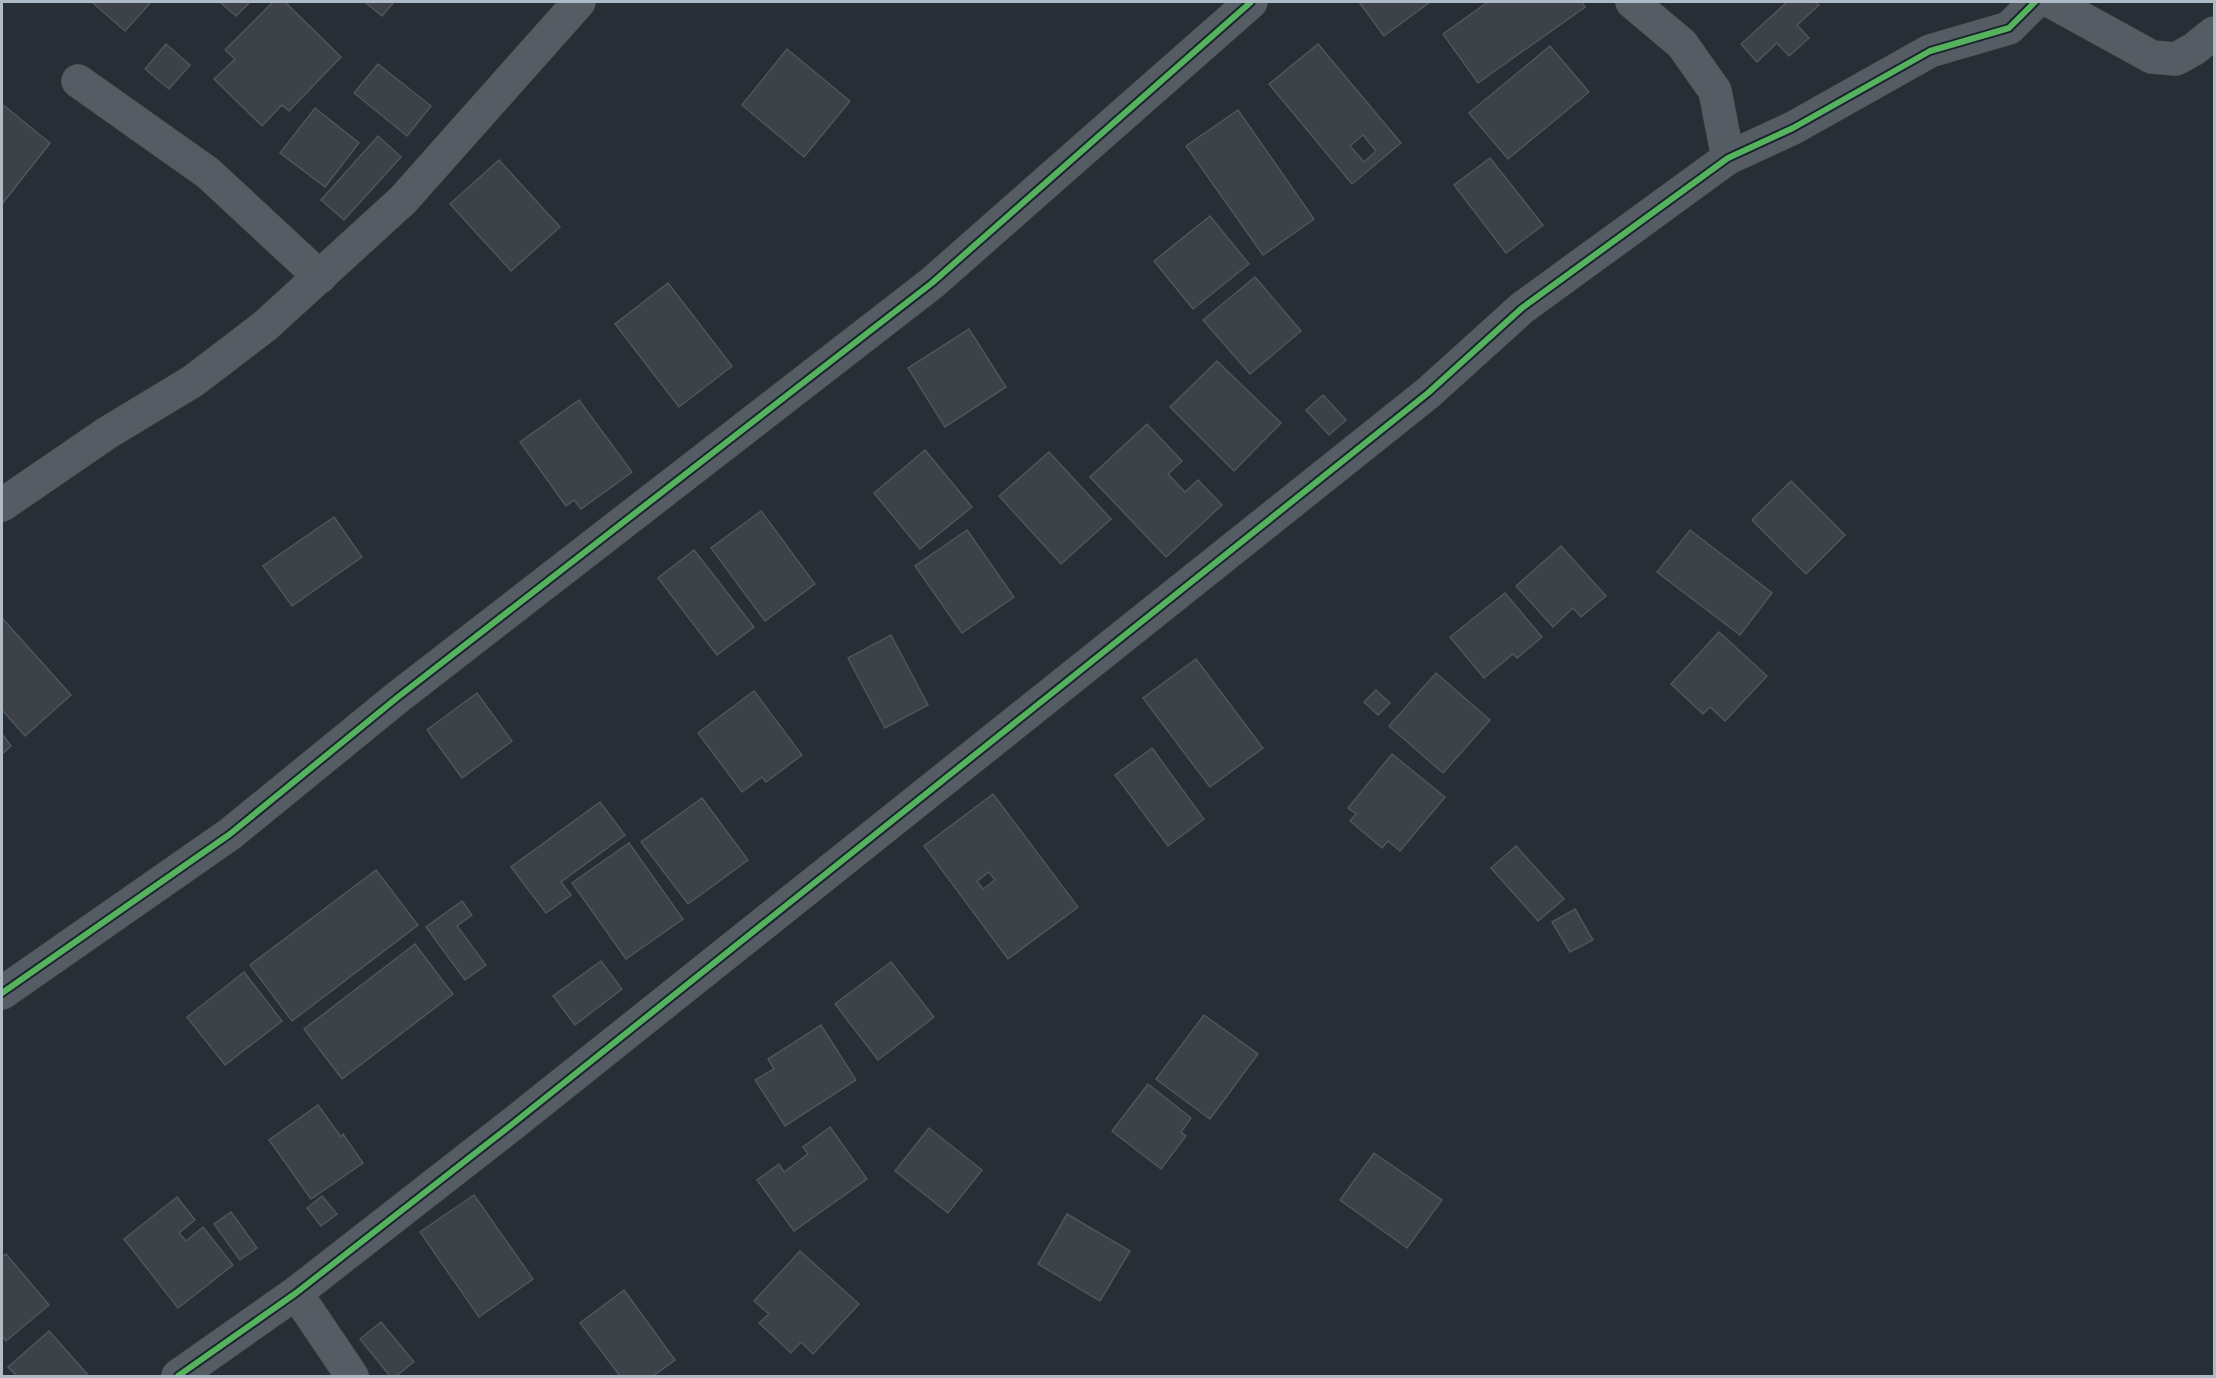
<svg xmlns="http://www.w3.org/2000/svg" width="2216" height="1378" font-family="'Source Sans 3',sans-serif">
  <rect width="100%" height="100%" fill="#272e35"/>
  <g fill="#3c4248" stroke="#4e555d" stroke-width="1.5" fill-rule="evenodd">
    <polygon points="92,2 151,2 125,31"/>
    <polygon points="220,2 250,2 236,16"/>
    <polygon points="273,2 285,2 341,57 289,111 282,105 262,126 214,79 235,59 225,50"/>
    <polygon points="365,2 394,2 382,16"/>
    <polygon points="1359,2 1430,2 1384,36"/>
    <polygon points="1488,2 1582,2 1585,7 1478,83 1443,34"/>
    <polygon points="1787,2 1815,2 1819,5 1797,25 1809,38 1789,56 1777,43 1757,62 1741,44"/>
    <polygon points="166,44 190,65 169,89 145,69"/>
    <path d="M1318,44L1401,143L1352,184L1269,84ZM1363,135L1376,151L1364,162L1350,146Z"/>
    <polygon points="1550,46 1589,92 1508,159 1469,113"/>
    <polygon points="787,49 850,101 804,157 742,105"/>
    <polygon points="378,64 431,106 407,136 354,93"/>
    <polygon points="2,104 50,143 2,204"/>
    <polygon points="315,108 359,143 325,187 280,153"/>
    <polygon points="1238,110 1314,219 1263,255 1186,146"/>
    <polygon points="378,136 401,157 344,220 321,200"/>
    <polygon points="1490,158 1543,225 1506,253 1454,185"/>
    <polygon points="499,160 560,227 511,271 450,204"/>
    <polygon points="1210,216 1249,264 1193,309 1154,261"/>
    <polygon points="1255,277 1301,331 1250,374 1203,320"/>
    <polygon points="668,283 732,366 679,407 615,324"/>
    <polygon points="969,329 1006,387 945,427 908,368"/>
    <polygon points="1217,361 1281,423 1234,471 1170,407"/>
    <polygon points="1323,395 1346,420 1329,435 1306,410"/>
    <polygon points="579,400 632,472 581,509 574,500 566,506 520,442"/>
    <polygon points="1147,424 1182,461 1168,474 1185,492 1198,480 1222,505 1166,557 1090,477"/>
    <polygon points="925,450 972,507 920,549 874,493"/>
    <polygon points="1049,452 1111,519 1061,564 999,496"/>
    <polygon points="1791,481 1845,535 1806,574 1752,520"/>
    <polygon points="761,511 815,584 765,621 711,548"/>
    <polygon points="334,517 362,557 292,606 263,566"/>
    <polygon points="967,530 1014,597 962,633 915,566"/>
    <polygon points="1690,530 1772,593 1740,635 1657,572"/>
    <polygon points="1561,546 1606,596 1581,617 1573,608 1553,627 1516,586"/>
    <polygon points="694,550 754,627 717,655 658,578"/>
    <polygon points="1505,593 1542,637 1517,658 1513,654 1484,678 1450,637"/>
    <polygon points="3,619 71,695 25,736 2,710 2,620"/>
    <polygon points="1719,632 1767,676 1725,721 1710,707 1703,714 1671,684"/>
    <polygon points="891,635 928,705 885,728 848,658"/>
    <polygon points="1196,659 1263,748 1210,787 1143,698"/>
    <polygon points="1436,673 1490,720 1443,773 1389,726"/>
    <polygon points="1376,690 1390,703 1378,715 1364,702"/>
    <polygon points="754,691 802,755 766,782 762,777 742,792 698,733"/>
    <polygon points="477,693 512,741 462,778 427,730"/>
    <polygon points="2,734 11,746 2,754"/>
    <polygon points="1152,748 1204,819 1168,846 1115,775"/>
    <polygon points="1392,754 1445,797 1400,851 1388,841 1382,848 1350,821 1356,814 1348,808"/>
    <path d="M993,794L1078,907L1008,959L924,846ZM989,872L995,880L983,889L977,881Z"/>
    <polygon points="702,798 748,860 688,904 641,842"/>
    <polygon points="600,802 625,835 561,882 571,895 546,913 511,867"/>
    <polygon points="629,843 683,919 626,959 572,883"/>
    <polygon points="1516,846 1564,899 1538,921 1491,868"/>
    <polygon points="376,870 418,925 292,1021 250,965"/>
    <polygon points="462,901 472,915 457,926 486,965 465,980 426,927"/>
    <polygon points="1575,909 1593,940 1570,952 1552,922"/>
    <polygon points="415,944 453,994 342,1079 304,1029"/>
    <polygon points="601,961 622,989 575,1025 553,996"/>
    <polygon points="891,962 934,1017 878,1060 835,1004"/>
    <polygon points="244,972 282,1021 225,1065 187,1017"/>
    <polygon points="1204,1015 1258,1054 1210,1119 1156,1079"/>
    <polygon points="821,1025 856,1080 785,1126 755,1080 774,1069 768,1059"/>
    <polygon points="1148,1084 1191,1118 1181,1132 1186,1136 1161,1169 1112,1131"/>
    <polygon points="318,1105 341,1137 343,1134 363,1163 311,1199 269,1140"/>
    <polygon points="830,1127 867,1179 794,1231 757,1180 779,1164 784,1172 808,1154 803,1147"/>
    <polygon points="929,1128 982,1170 948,1213 895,1171"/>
    <polygon points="1374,1153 1442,1200 1407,1248 1340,1200"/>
    <polygon points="474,1195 533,1279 479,1317 420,1232"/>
    <polygon points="322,1196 337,1214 321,1226 307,1208"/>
    <polygon points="177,1197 195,1220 179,1233 186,1241 203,1227 233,1265 178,1308 124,1239"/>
    <polygon points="231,1212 257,1248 240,1260 214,1224"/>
    <polygon points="1067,1214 1130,1251 1100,1301 1038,1264"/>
    <polygon points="800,1251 859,1304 813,1354 801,1342 791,1353 759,1323 769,1314 754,1301"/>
    <polygon points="6,1254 49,1305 6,1341 2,1336 2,1257"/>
    <polygon points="624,1290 675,1360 653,1376 620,1376 580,1323"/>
    <polygon points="381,1322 414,1362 396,1376 390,1376 360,1339"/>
    <polygon points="49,1331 89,1376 17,1376 8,1367"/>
  </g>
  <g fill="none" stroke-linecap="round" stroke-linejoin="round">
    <defs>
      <g id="street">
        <polyline points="1632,2 1682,44 1715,91 1728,158"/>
        <polyline points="2052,2 2152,57 2176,59 2194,49 2214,33"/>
        <polyline points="78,81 208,173 320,277"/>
        <polyline points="2,505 107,433 193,381 265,326 403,200 579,2"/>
        <polyline points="2,993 230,834 398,697 932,283 1251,2"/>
        <polyline points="296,1293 352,1376"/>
        <polyline points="178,1376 296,1293 510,1126 1428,393 1522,308 1728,158 1793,128 1930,51 2009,28 2035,2"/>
      </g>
    </defs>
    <use href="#street" stroke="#444a50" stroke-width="34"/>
    <use href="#street" stroke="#565c63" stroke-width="33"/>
    <defs>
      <g id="cycleway">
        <polyline points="2,993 230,834 398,697 932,283 1251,2"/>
        <polyline points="178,1376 296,1293 510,1126 1428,393 1522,308 1728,158 1793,128 1930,51 2009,28 2035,2"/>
      </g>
    </defs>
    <use href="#cycleway" stroke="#1a242f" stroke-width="10"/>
    <use href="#cycleway" stroke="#56b35d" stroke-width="6"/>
  </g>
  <rect width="2216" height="1378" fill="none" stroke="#afbac7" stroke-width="6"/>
</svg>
